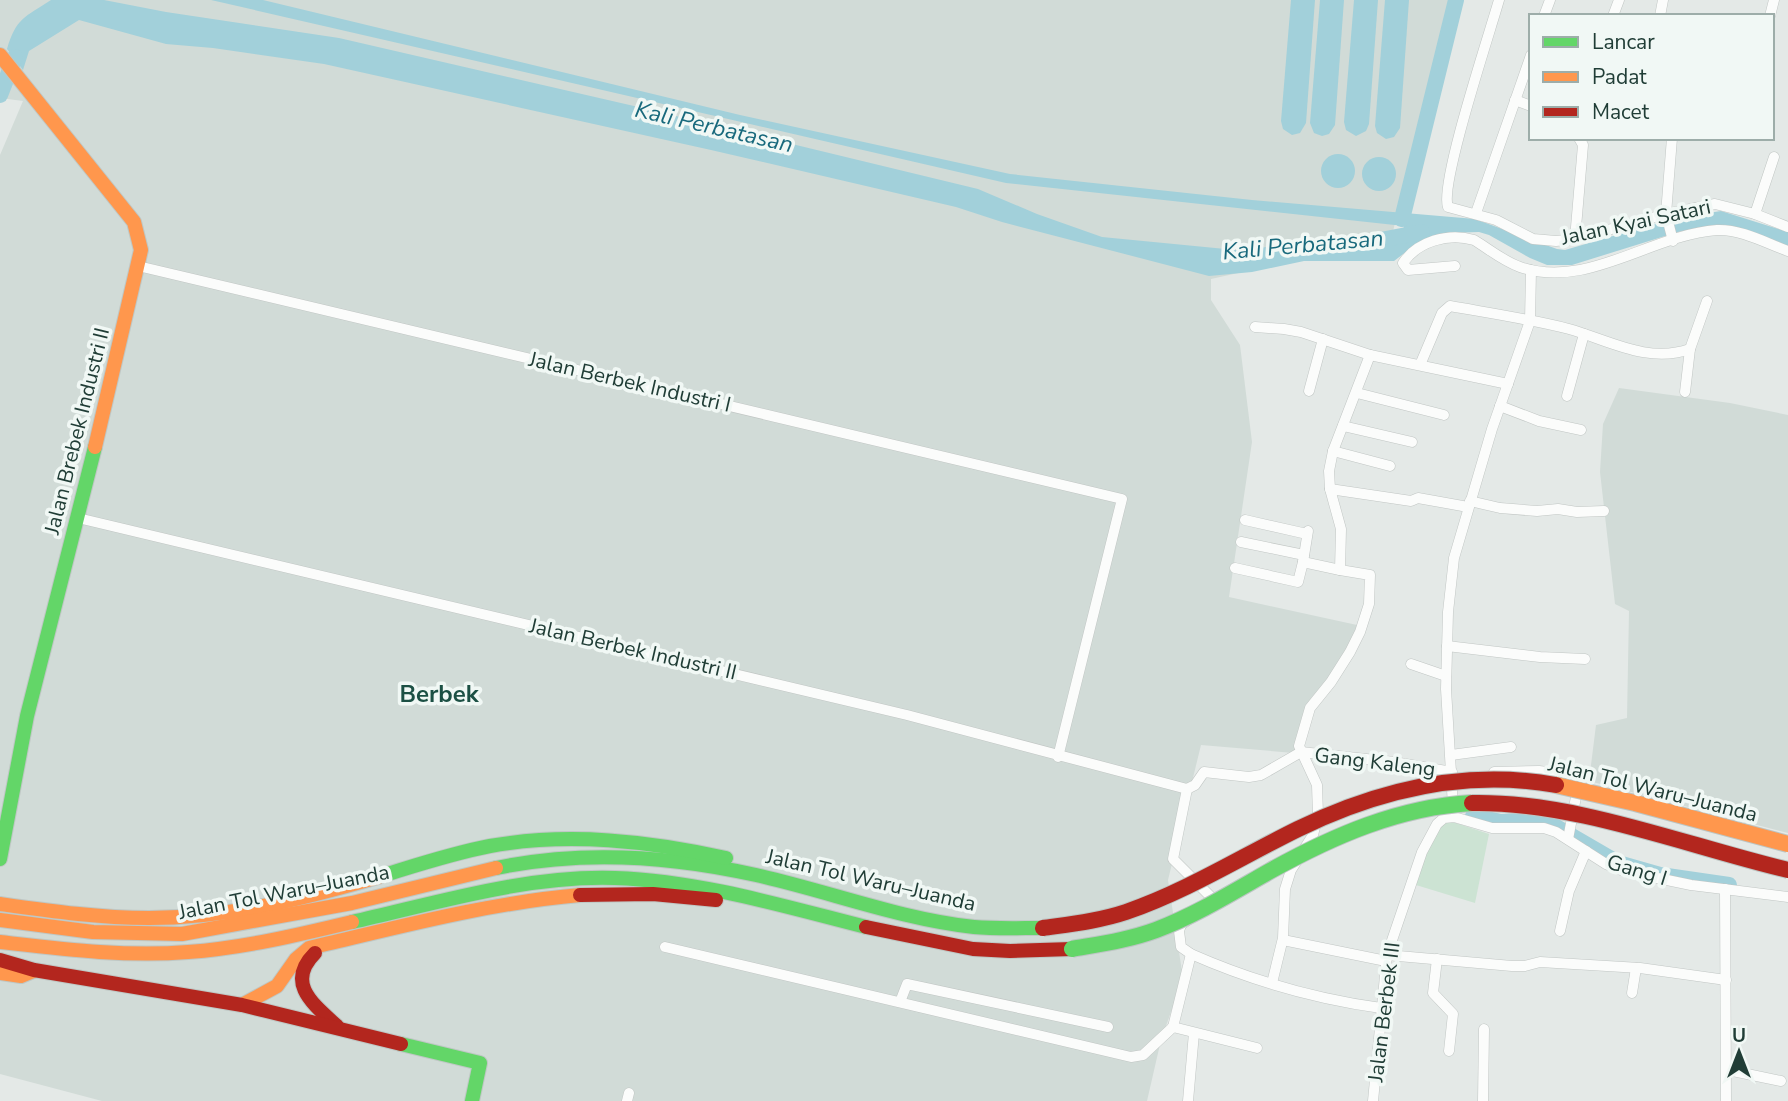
<svg xmlns="http://www.w3.org/2000/svg" width="1788" height="1101" font-family="'Nunito Sans',sans-serif">
  <rect width="100%" height="100%" fill="#e4e9e7"/>
  <g fill="#d1dbd7">
    <polygon points="0,0 1451,0 1391,239 1211,279 1211,300 1240,345 1252,442 1229,597 1357,625 1344,662 1311,698 1294,753 1201,745 1168,880 1183,978 1161,1040 1147,1101 102,1101 0,1074 0,155 23,101 0,98"/>
    <polygon points="1619,388 1730,403 1788,415 1788,833 1589,781 1596,725 1627,718 1629,611 1615,604 1600,472 1603,424"/>
  </g>
  <polygon fill="#cce3d3" points="1444,822 1453,822 1489,834 1475,903 1416,885 1430,839"/>
  <g fill="#a2d0da">
    <path d="M51,0H104L166,12L339,38L647,109L978,189L1037,214L1102,237L1246,251L1291,242L1401,239L1404,226L1006,183L211,0H263L740,115L1010,174L1252,200L1475,219L1557,249L1565,250L1671,219L1721,211L1788,232V247L1741,229L1716,225L1678,232L1572,265H1547L1530,258L1489,235L1479,232L1448,233L1415,245L1394,261H1304L1252,272L1209,276L1002,222L956,207L711,150L324,64L213,48L166,44L79,20L29,51L23,70L7,49C16,18 25,17 51,0Z"/>
    <polygon points="1291,0 1315,0 1306,123 1300,133 1292,135 1283,129 1281,121"/>
    <polygon points="1320,0 1344,0 1335,125 1329,134 1322,136 1314,133 1310,123"/>
    <polygon points="1354,0 1378,0 1369,124 1366,131 1356,136 1346,130 1344,122"/>
    <polygon points="1385,0 1409,0 1400,128 1394,137 1386,139 1377,133 1375,126"/>
    <circle cx="1338" cy="171" r="17"/>
    <circle cx="1379" cy="174" r="17"/>
  </g>
  <g fill="none" stroke-linecap="round" stroke-linejoin="round">
    <g stroke="#a2d0da" stroke-width="16">
      <polyline points="0,95 15,57"/>
      <polyline points="1402,219 1456,0"/>
      <polyline points="1365,243 1422,232"/>
      <polyline points="1473,816 1501,822 1544,820 1618,863 1660,875 1729,885"/>
    </g>
    <defs>
      <g id="street">
        <path d="M1499,0C1490,32 1439,185 1448,207L1496,220L1533,239L1556,241L1575,239L1666,214L1715,204L1755,214L1788,227"/>
        <polyline points="1544,16 1550,0"/>
        <polyline points="1613,16 1619,0"/>
        <polyline points="1660,16 1663,0"/>
        <polyline points="1770,16 1774,0"/>
        <polyline points="1515,100 1531,106"/>
        <polyline points="1672,138 1666,214 1673,241"/>
        <polyline points="1476,213 1531,55"/>
        <polyline points="1755,214 1774,157"/>
        <polyline points="1575,239 1583,145 1579,138"/>
        <polyline points="138,266 1122,499 1058,757"/>
        <path d="M1455,266L1408,270L1403,263C1417,242 1448,232 1474,240C1489,249 1503,261 1520,267C1587,290 1650,235 1717,230C1741,229 1766,243 1788,251"/>
        <polyline points="1255,327 1284,329 1301,332 1370,355 1508,384"/>
        <path d="M1420,365L1442,313L1450,306C1489,313 1530,319 1569,329C1608,340 1648,364 1690,349L1707,301"/>
        <polyline points="1309,391 1323,339"/>
        <polyline points="1685,392 1690,349"/>
        <polyline points="1357,393 1444,415"/>
        <polyline points="1567,396 1584,334"/>
        <polyline points="1500,406 1539,421 1581,430"/>
        <polyline points="1343,426 1412,442"/>
        <polyline points="1333,451 1390,466"/>
        <polyline points="1330,489 1411,501 1418,498 1468,507"/>
        <polyline points="1470,501 1500,508 1537,511 1558,509 1577,512 1604,511"/>
        <polyline points="78,518 907,715 1187,789"/>
        <polyline points="1245,520 1307,534"/>
        <polyline points="1241,542 1304,555"/>
        <polyline points="1303,562 1308,531"/>
        <polyline points="1235,568 1298,582 1303,562 1340,570"/>
        <polyline points="1447,646 1540,657 1585,659"/>
        <polyline points="1411,664 1446,676"/>
        <polyline points="1451,755 1511,747"/>
        <polyline points="1494,772 1539,771 1580,776 1568,839"/>
        <polyline points="1187,789 1173,859 1217,903"/>
        <polyline points="1187,789 1195,785 1204,772 1249,777 1261,775 1301,752 1394,762 1452,772"/>
        <polyline points="1453,806 1446,689 1448,612 1454,558 1492,429 1530,321 1531,270"/>
        <polyline points="1725,889 1726,1101"/>
        <path d="M1188,920L1181,925L1179,931L1181,947L1191,954C1250,980 1316,999 1381,1008"/>
        <polyline points="1560,931 1569,891 1586,851"/>
        <polyline points="1283,940 1386,961"/>
        <polyline points="665,947 1131,1057 1143,1055 1173,1027"/>
        <polyline points="1387,955 1512,966 1525,966 1540,962 1640,968 1726,980"/>
        <polyline points="1437,959 1433,993 1453,1014 1449,1051"/>
        <polyline points="1272,983 1283,938 1285,889 1291,870 1313,835 1318,815 1317,785 1299,746 1310,708 1331,682 1350,652 1360,632 1369,604 1370,575 1340,570 1341,529 1330,489 1329,471 1333,451 1370,355"/>
        <polyline points="1632,993 1636,968"/>
        <polyline points="900,1002 907,984 1108,1027"/>
        <polyline points="1173,1027 1257,1048"/>
        <polyline points="1173,1027 1191,954"/>
        <polyline points="1728,1070 1781,1081"/>
        <polyline points="627,1101 629,1093"/>
        <polyline points="1188,1101 1194,1033"/>
        <polyline points="1373,1101 1387,955 1422,852 1437,824 1444,818 1454,817 1492,828 1544,828 1556,832 1606,864 1624,871 1691,885 1788,897"/>
        <polyline points="1483,1101 1484,1029"/>
      </g>
      <g id="fast">
        <polyline points="0,859 27,716 95,447"/>
        <path d="M496,868C582,850 671,856 756,875C828,891 900,919 974,927C996,929 1020,928 1043,928"/>
        <path d="M381,876C417,865 453,853 490,846C569,832 649,841 726,858"/>
        <path d="M352,922C437,903 527,875 615,878C700,881 783,906 866,927"/>
        <polyline points="401,1044 480,1063 472,1101"/>
      </g>
      <g id="slow">
        <polyline points="0,55 134,222 141,250 95,447"/>
        <path d="M0,904C50,911 99,918 149,918C227,918 307,898 381,876"/>
        <polyline points="0,920 93,932 182,934 352,903 496,868"/>
        <path d="M0,942C62,949 125,957 188,952C243,948 298,935 352,922"/>
        <polyline points="0,973 21,976 33,971"/>
        <path d="M242,1005L277,986L296,959L309,948C399,927 488,903 580,895"/>
      </g>
      <g id="jam">
        <polyline points="580,895 653,894 716,900"/>
        <polyline points="866,927 973,949 1010,951 1072,949"/>
        <path d="M315,953C285,983 313,1004 337,1026"/>
        <polyline points="0,960 34,970 242,1005 401,1044"/>
      </g>
    </defs>
    <use href="#street" stroke="#c1c6c4" stroke-width="11"/>
    <use href="#fast" stroke="#bfc7c4" stroke-width="16"/>
    <use href="#slow" stroke="#bfc7c4" stroke-width="16"/>
    <use href="#jam" stroke="#bfc7c4" stroke-width="16"/>
    <use href="#street" stroke="#fbfcfb" stroke-width="10"/>
    <use href="#fast" stroke="#63d668" stroke-width="14"/>
    <use href="#slow" stroke="#ff974d" stroke-width="14"/>
    <use href="#jam" stroke="#b3261e" stroke-width="14"/>
    <defs>
      <path id="fast-bridge" d="M1072,949C1100,944 1129,940 1156,930C1196,915 1233,892 1270,871C1333,836 1399,807 1472,803"/>
      <polyline id="slow-bridge" points="1556,785 1635,803 1788,844"/>
      <g id="jam-bridge">
        <path d="M1472,803C1575,801 1687,846 1788,870"/>
        <path d="M1043,928C1071,924 1099,921 1126,912C1187,891 1241,857 1298,829C1378,790 1467,769 1556,785"/>
      </g>
    </defs>
    <use href="#fast-bridge" stroke="#bcc5c3" stroke-width="18" stroke-linecap="butt"/>
    <use href="#slow-bridge" stroke="#bcc5c3" stroke-width="18" stroke-linecap="butt"/>
    <use href="#jam-bridge" stroke="#bcc5c3" stroke-width="18" stroke-linecap="butt"/>
    <use href="#fast-bridge" stroke="#63d668" stroke-width="16"/>
    <use href="#slow-bridge" stroke="#ff974d" stroke-width="16"/>
    <use href="#jam-bridge" stroke="#b3261e" stroke-width="16"/>
  </g>
  <g text-anchor="middle" dominant-baseline="central" stroke-width="7" stroke-linejoin="round" paint-order="stroke">
    <g font-size="21" fill="#203d36" stroke="#f1f8f5">
      <text transform="translate(1636 222) rotate(-12)">Jalan Kyai Satari</text>
      <text transform="translate(630 382) rotate(13)">Jalan Berbek Industri I</text>
      <text transform="translate(77 431) rotate(-76)">Jalan Brebek Industri II</text>
      <text transform="translate(633 649) rotate(13)">Jalan Berbek Industri II</text>
      <text transform="translate(1375 762) rotate(7)">Gang Kaleng</text>
      <text transform="translate(1653 789) rotate(14)">Jalan Tol Waru–Juanda</text>
      <text transform="translate(1637 870) rotate(17)">Gang I</text>
      <text transform="translate(871 880) rotate(13)">Jalan Tol Waru–Juanda</text>
      <text transform="translate(284 892) rotate(-11)">Jalan Tol Waru–Juanda</text>
      <text transform="translate(1384 1012) rotate(-83)">Jalan Berbek III</text>
    </g>
    <g font-size="23" font-style="italic" fill="#18697c" stroke="#f1f8f5">
      <text transform="translate(714 127) rotate(13)">Kali Perbatasan</text>
      <text transform="translate(1303 245) rotate(-5)">Kali Perbatasan</text>
    </g>
    <g font-size="24" font-weight="bold" fill="#1c5044" stroke="#f1f8f5">
      <text x="439" y="694">Berbek</text>
    </g>
  </g>
  <rect x="1529" y="14" width="245" height="126" fill="#f1f8f5" stroke="#9dada9" stroke-width="2"/>
  <rect x="1543" y="37" width="35" height="10" fill="#63d668" stroke="#9dada9" stroke-width="2"/>
  <text x="1592" y="49" font-size="21" fill="#203d36">Lancar</text>
  <rect x="1543" y="72" width="35" height="10" fill="#ff974d" stroke="#9dada9" stroke-width="2"/>
  <text x="1592" y="84" font-size="21" fill="#203d36">Padat</text>
  <rect x="1543" y="107" width="35" height="10" fill="#b3261e" stroke="#9dada9" stroke-width="2"/>
  <text x="1592" y="119" font-size="21" fill="#203d36">Macet</text>
  <g transform="translate(1739 1052)" stroke="#f1f8f5" stroke-width="5" paint-order="stroke">
  <path d="M0-5L12 26L0 18L-12 26Z" fill="#203d36"/>
  <text y="-10" font-size="19" font-weight="bold" text-anchor="middle" fill="#203d36">U</text>
  </g>
</svg>
